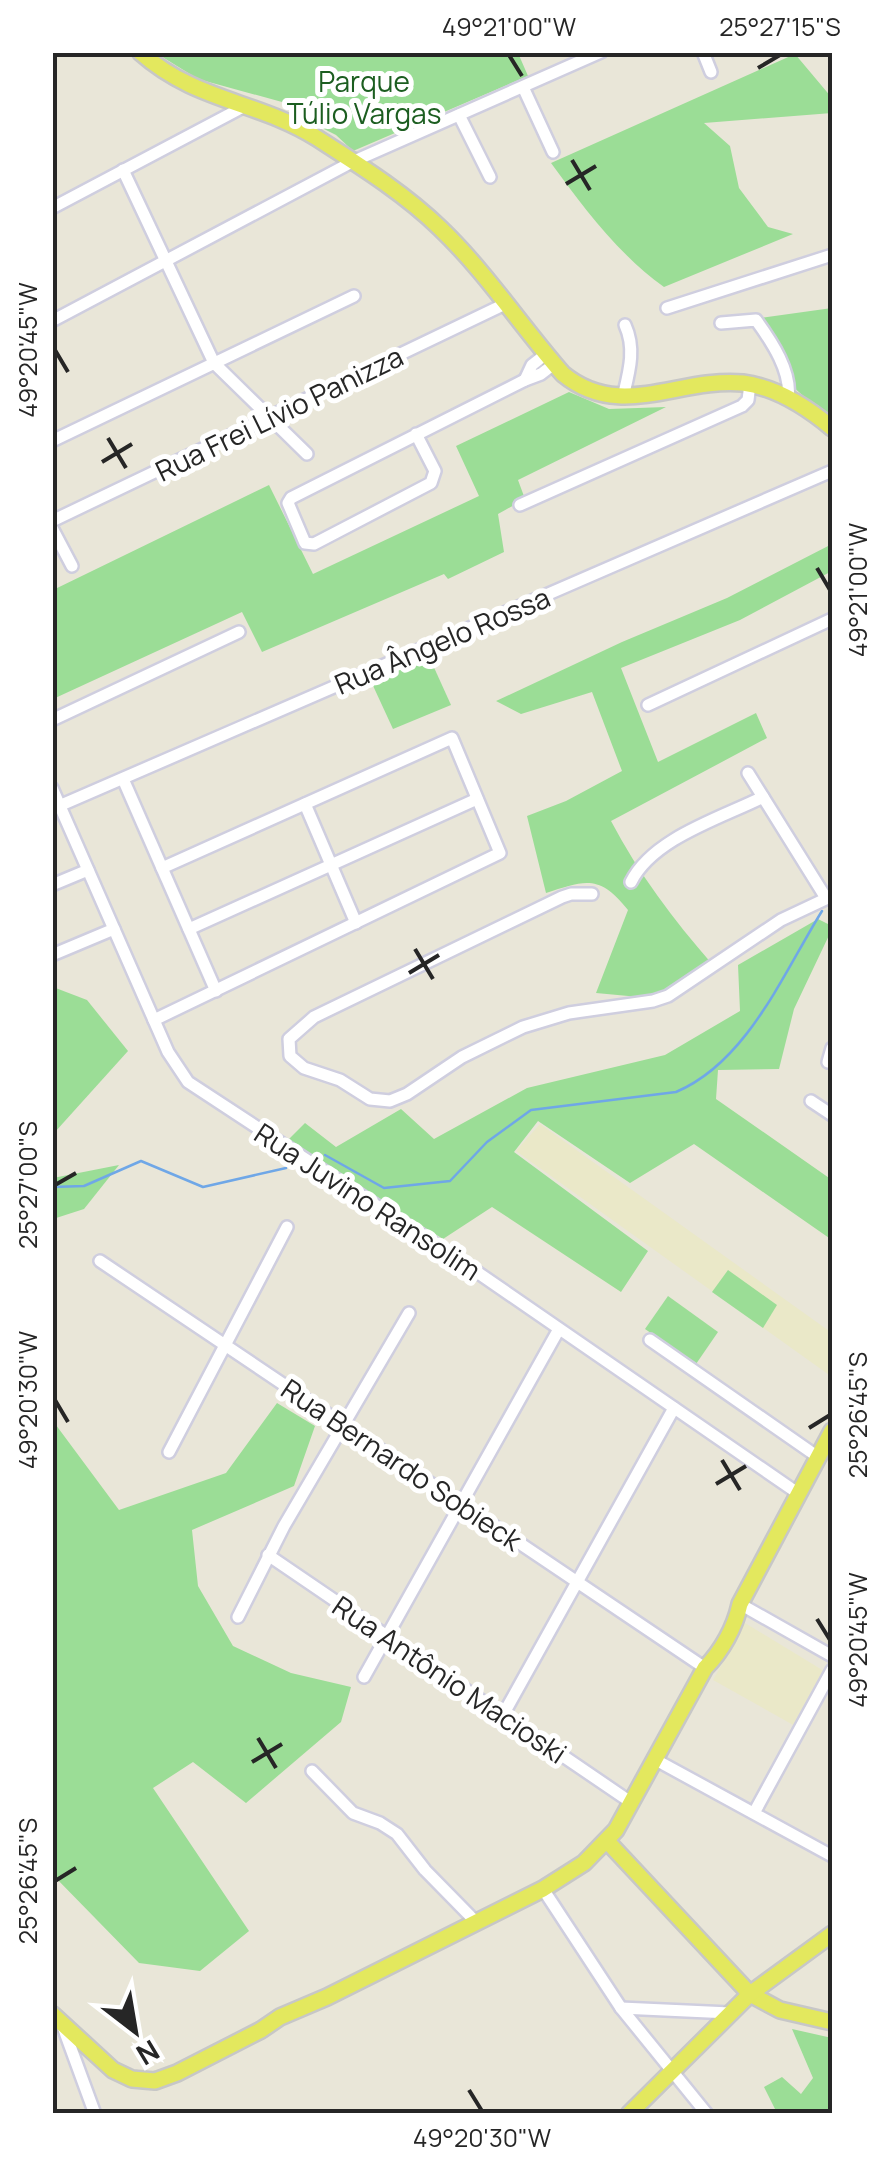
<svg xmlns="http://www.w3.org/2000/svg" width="885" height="2166" font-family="Manrope,sans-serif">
  <rect width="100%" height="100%" fill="#e9e6d8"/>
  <g fill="#eae8c8">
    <polygon points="540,1124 832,1333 832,1377 516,1151"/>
    <polygon points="745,1623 824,1671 795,1726 713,1680"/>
  </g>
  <g fill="#9bdd96">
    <polygon points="156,53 518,53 528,76 353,151 336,135 308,121 282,102 198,79"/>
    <path d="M795,54L832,98V113L704,123L730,146L739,188L768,227L793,234L664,287C619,255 583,207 551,163Z"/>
    <polygon points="832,308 832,421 792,386 760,318"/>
    <polygon points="569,392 609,409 666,407 518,480 525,499 498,514 504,552 448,579 444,574 262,652 242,612 53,699 53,590 269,485 313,574 479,496 456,446"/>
    <path d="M832,544V571L740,620L621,668L658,762L756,713L767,738L611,821C639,874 673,919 712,964L650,998L596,993L628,910C600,874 585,880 546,893L527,816L566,801L622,771L592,692L521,714L496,701L622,642L727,598Z"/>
    <polygon points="427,652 451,705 393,729 369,677"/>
    <polygon points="818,919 832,926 832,929 794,1009 779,1069 718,1070 716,1099 832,1180 832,1240 694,1144 630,1183 538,1121 514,1152 648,1251 621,1292 492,1207 443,1239 287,1141 305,1123 336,1147 401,1109 434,1139 527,1088 665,1055 740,1011 738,965"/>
    <polygon points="53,987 87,1000 128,1051 55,1132 52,1131"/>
    <polygon points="119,1165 84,1209 53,1219 53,1178"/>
    <polygon points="728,1270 777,1305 763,1328 712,1292"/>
    <polygon points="668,1296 718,1332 696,1364 645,1329"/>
    <polygon points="277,1403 315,1426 294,1486 192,1530 198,1586 233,1646 291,1673 351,1687 341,1722 246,1803 193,1762 153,1788 249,1931 200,1971 139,1963 53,1875 53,1421 119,1510 226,1473"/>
    <polygon points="792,2029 832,2038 832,2113 777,2113 764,2087 782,2077 801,2094 813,2078"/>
  </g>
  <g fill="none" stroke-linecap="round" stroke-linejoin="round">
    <g stroke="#6fa7e7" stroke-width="2.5">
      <path d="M325,1155L384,1188L450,1181L487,1142L531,1110L676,1092C747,1062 783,974 822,911"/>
      <polyline points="52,1187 84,1186 141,1161 203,1187 286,1168"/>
    </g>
    <defs>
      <g id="minor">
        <polyline points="703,52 711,72"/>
        <polyline points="523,87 553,152"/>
        <polyline points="459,115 490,177"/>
        <polyline points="123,170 214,363 307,454"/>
        <polyline points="52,208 245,106"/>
        <polyline points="667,308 832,255"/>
        <polyline points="52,321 352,162 601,52"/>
        <path d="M721,323L756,320C772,342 792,372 788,399"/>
        <polyline points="525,380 532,365 546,354"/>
        <path d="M623,397C629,372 636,349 625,325"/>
        <polyline points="416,434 435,471 431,483 314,544 305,543 288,503 291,498 525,380 541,374 554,364"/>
        <polyline points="52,441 354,296"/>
        <polyline points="520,505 742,406 748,400 750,384"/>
        <polyline points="52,521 505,304"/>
        <polyline points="52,528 72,566"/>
        <polyline points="648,705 832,619"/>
        <polyline points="52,720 239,632"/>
        <polyline points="748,773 826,898"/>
        <polyline points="123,779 216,991"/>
        <polyline points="52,788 168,1052 188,1082 461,1261 799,1494"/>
        <polyline points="305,804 356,923"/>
        <polyline points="52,809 832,471"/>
        <path d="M631,882C653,838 721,818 763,797"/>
        <polyline points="52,885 88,870"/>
        <polyline points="592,894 571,894 562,897 314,1017 289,1039 290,1056 304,1068 340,1080 370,1099 390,1101 407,1094 462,1057 523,1027 569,1013 653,1001 668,996 781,920 832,896"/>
        <polyline points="189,929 477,799"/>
        <polyline points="52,955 114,929"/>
        <polyline points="154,1020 500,853 452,738 162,868"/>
        <polyline points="828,1062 832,1048"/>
        <polyline points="811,1101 832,1115"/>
        <polyline points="100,1261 705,1668"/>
        <polyline points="650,1340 818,1457"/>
        <polyline points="169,1452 287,1227"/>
        <polyline points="268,1555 632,1803"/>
        <polyline points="740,1604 832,1656"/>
        <polyline points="238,1617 284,1526 409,1313"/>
        <polyline points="364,1677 559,1329"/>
        <polyline points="503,1715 674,1408"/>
        <polyline points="656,1760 832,1856"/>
        <polyline points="312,1771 353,1813 380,1823 397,1834 425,1870 476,1922"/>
        <polyline points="754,1813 832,1670"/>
        <polyline points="543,1889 621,2008 707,2114"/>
        <polyline points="621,2008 730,2013"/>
        <polyline points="62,2024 95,2114"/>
      </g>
      <g id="major">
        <path d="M140,52C196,102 256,100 317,138C359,165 404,193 440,228C486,272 521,326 563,374C620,421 679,377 743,383C775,387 808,408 832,428"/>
        <polyline points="607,1841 750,1994 780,2010 832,2022"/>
        <path d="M52,2014L113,2070L132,2079L155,2081L177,2073L261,2030L280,2017L327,1997L543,1889L584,1863L616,1830L705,1668C722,1651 735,1627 740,1604L832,1431"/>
        <polyline points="629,2114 750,1994 832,1934"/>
      </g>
    </defs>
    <use href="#minor" stroke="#cfcedf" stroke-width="16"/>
    <use href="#major" stroke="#c7c7c7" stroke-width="20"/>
    <use href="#minor" stroke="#fff" stroke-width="11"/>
    <use href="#major" stroke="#e3e85e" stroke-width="15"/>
  </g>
  <path fill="none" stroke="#262626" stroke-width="4" d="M509,55L522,76M758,68L780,55M572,160L590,190M566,184L596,166M55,350L68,372M108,438L126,468M102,462L132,444M817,568L830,590M415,949L433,979M409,973L439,955M55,1185L76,1173M55,1400L68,1422M809,1428L830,1415M722,1460L740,1490M716,1484L746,1466M817,1619L830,1640M258,1738L276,1768M252,1762L282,1744M55,1881L76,1868M469,2090L482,2111"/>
  <g text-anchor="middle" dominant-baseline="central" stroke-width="10" stroke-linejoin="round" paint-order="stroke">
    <g font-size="28" fill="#1c5e20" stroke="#fff">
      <text x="364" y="81">Parque<tspan x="364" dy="32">Túlio Vargas</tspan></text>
    </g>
    <g font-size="28" fill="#262626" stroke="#fff">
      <text transform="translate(279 413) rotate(-26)">Rua Frei Lívio Panizza</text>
      <text transform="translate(442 640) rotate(-23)">Rua Ângelo Rossa</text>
      <text transform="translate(368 1201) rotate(33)">Rua Juvino Ransolim</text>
      <text transform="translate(402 1464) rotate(34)">Rua Bernardo Sobieck</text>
      <text transform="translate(450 1679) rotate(34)">Rua Antônio Macioski</text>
    </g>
  </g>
  <rect width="885" height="2166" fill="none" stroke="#ffffff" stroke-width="110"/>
  <g transform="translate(135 2031) rotate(149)" stroke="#ffffff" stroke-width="8" paint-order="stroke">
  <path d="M0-8L18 38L0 25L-18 38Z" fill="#262626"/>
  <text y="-15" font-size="28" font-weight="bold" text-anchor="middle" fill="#262626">N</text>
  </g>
  <rect x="55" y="55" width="775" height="2056" fill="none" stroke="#262626" stroke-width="4"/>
  <g font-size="25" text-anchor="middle" fill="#262626">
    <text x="509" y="36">49°21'00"W</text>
    <text x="780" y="36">25°27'15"S</text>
    <text transform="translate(28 350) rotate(-90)" y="9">49°20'45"W</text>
    <text transform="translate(858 590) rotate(-90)" y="9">49°21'00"W</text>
    <text transform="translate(28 1185) rotate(-90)" y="9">25°27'00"S</text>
    <text transform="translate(28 1400) rotate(-90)" y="9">49°20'30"W</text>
    <text transform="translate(858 1415) rotate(-90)" y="9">25°26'45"S</text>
    <text transform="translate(858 1640) rotate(-90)" y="9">49°20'45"W</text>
    <text transform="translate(28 1881) rotate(-90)" y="9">25°26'45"S</text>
    <text x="482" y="2147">49°20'30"W</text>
  </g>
</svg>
